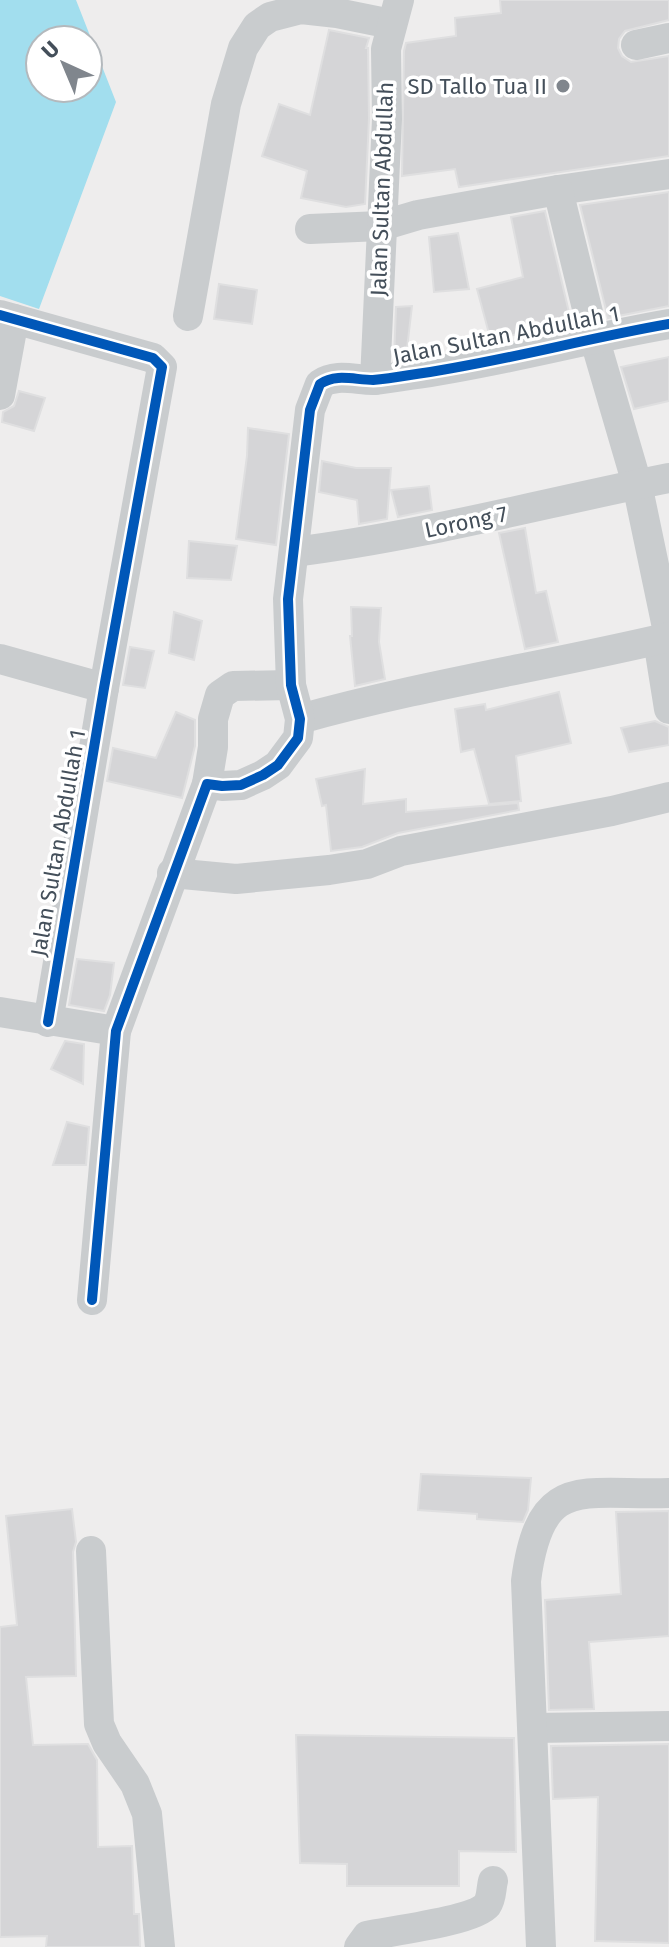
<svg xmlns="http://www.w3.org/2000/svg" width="669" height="1947" font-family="'Fira Sans',sans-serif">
  <rect width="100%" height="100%" fill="#eeeded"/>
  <path fill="#a2deee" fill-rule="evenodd" d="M0,0H76L116,102L39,309L0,296ZM40,40H88V88H40Z"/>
  <g fill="#d5d5d7" stroke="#dfdfe0" stroke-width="2">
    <polygon points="500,0 669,0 669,20 625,31 619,39 618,48 622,56 631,62 669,56 669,156 459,187 455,169 402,176 404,51 406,43 456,36 455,18 501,13"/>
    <polygon points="329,30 369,38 366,48 368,48 369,119 365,204 346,207 301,198 307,171 262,156 279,104 310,115"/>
    <polygon points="669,192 669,306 608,318 580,205"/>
    <polygon points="545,211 572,325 534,332 533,330 491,341 477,289 523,277 511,217"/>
    <polygon points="458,233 469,289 434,292 429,237"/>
    <polygon points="219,284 257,290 252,324 214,319"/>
    <polygon points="412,306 406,357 394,359 396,307"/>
    <polygon points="669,357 669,401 634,409 621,367"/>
    <polygon points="19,391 45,398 34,431 2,422 3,412 14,406"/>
    <polygon points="248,428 289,434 276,545 236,539 247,456"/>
    <polygon points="322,461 356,468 391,468 387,519 359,524 357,500 319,492"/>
    <polygon points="429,486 432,510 398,517 391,490"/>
    <polygon points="525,528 536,593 546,591 558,642 525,649 499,533"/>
    <polygon points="189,541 237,546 231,580 187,578"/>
    <polygon points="351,607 381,608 379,642 385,679 355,686 350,636 352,636"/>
    <polygon points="174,612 202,621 194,660 169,653"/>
    <polygon points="130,647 154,651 145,688 123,685"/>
    <polygon points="559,692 571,743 516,756 521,801 489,804 474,749 461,752 455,709 485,704 486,710"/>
    <polygon points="176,712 195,720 195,746 182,798 107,781 113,748 156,758"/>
    <polygon points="655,721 669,727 669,745 629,752 621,728"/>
    <polygon points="365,769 363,804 406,799 406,812 518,803 519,810 398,833 362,847 331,851 326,805 322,806 316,779"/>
    <polygon points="77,959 114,963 110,995 104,1011 69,1005"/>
    <polygon points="65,1041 84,1044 83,1084 51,1069"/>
    <polygon points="67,1122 89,1127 86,1165 53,1165"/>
    <polygon points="421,1474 531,1478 528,1510 523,1522 477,1519 477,1514 418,1510"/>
    <polygon points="72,1509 76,1542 73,1552 76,1676 26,1677 33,1745 88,1744 97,1760 98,1847 132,1846 134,1914 139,1914 140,1947 46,1947 47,1936 0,1937 0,1627 17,1625 6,1516"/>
    <polygon points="669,1511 669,1636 589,1642 594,1709 549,1710 545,1600 621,1594 616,1512"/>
    <polygon points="296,1735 514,1738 516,1852 459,1851 459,1886 347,1886 347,1864 300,1863"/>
    <polygon points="669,1744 669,1943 595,1941 598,1797 553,1799 551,1746"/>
  </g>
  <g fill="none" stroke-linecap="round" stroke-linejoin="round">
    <g stroke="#c9ccce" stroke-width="30">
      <polyline points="636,45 669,38"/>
      <polyline points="558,190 669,174"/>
      <polyline points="310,229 381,226 418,215 558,190 594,337 637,484 669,637"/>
      <polyline points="0,315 153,358 162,367 104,688 48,1022"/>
      <polyline points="188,316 226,104 243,48 257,26 270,17 301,9 337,13 391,24"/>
      <polyline points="375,380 387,119 386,49 399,0"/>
      <polyline points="0,395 14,319"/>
      <path d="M294,552C421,536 544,503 669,478"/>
      <polyline points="658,640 669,709"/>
      <polyline points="0,659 104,688"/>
      <path d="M300,719C422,685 546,666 669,637"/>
      <polyline points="207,784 213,747 213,719 220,695 233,686 291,685"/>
      <polyline points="172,873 236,879 329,870 367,864 401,851 612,811 669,797"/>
      <polyline points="0,1012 116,1031"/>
      <path d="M92,1300L116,1031L207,784L222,786L241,785L263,775L278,765L298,738L300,719L291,685L288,599L310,410L320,384C336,373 355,380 373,380C386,379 398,377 410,375C498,363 582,339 669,324"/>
      <polyline points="91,1551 99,1724 107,1743 135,1784 147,1814 160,1947"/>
      <polyline points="533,1728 669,1726"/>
      <path d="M359,1947L367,1936C390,1931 474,1921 487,1905C492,1898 491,1888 493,1881"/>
      <path d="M541,1947L526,1581C540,1472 582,1496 669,1493"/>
    </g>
    <defs>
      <g id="cycleway">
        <polyline points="0,315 153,358 162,367 104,688 48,1022"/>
        <path d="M92,1300L116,1031L207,784L222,786L241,785L263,775L278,765L298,738L300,719L291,685L288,599L310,410L320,384C336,373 355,380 373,380C386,379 398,377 410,375C498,363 582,339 669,324"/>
      </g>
    </defs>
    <use href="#cycleway" stroke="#fff" stroke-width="15"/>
    <use href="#cycleway" stroke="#0057b8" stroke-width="10"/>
  </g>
  <circle fill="#80868d" stroke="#fff" stroke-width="3" cx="563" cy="86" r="8"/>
  <g text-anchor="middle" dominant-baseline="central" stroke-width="7" stroke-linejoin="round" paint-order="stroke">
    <g font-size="22" fill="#444f5a" stroke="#fff" text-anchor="end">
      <text x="547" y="86">SD Tallo Tua II</text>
    </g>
    <g font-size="22" fill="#444f5a" stroke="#fff">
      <text transform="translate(382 189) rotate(-88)">Jalan Sultan Abdullah</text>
      <text transform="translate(506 335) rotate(-11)">Jalan Sultan Abdullah 1</text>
      <text transform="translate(466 522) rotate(-12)">Lorong 7</text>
      <text transform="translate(58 843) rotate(-80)">Jalan Sultan Abdullah 1</text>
    </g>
  </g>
  <g transform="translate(64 64) rotate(316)"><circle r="38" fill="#ffffff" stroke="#b4b9bd" stroke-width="2"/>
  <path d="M0-6L14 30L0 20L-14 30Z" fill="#80868d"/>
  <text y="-12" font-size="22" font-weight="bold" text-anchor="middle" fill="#444f5a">U</text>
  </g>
</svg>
